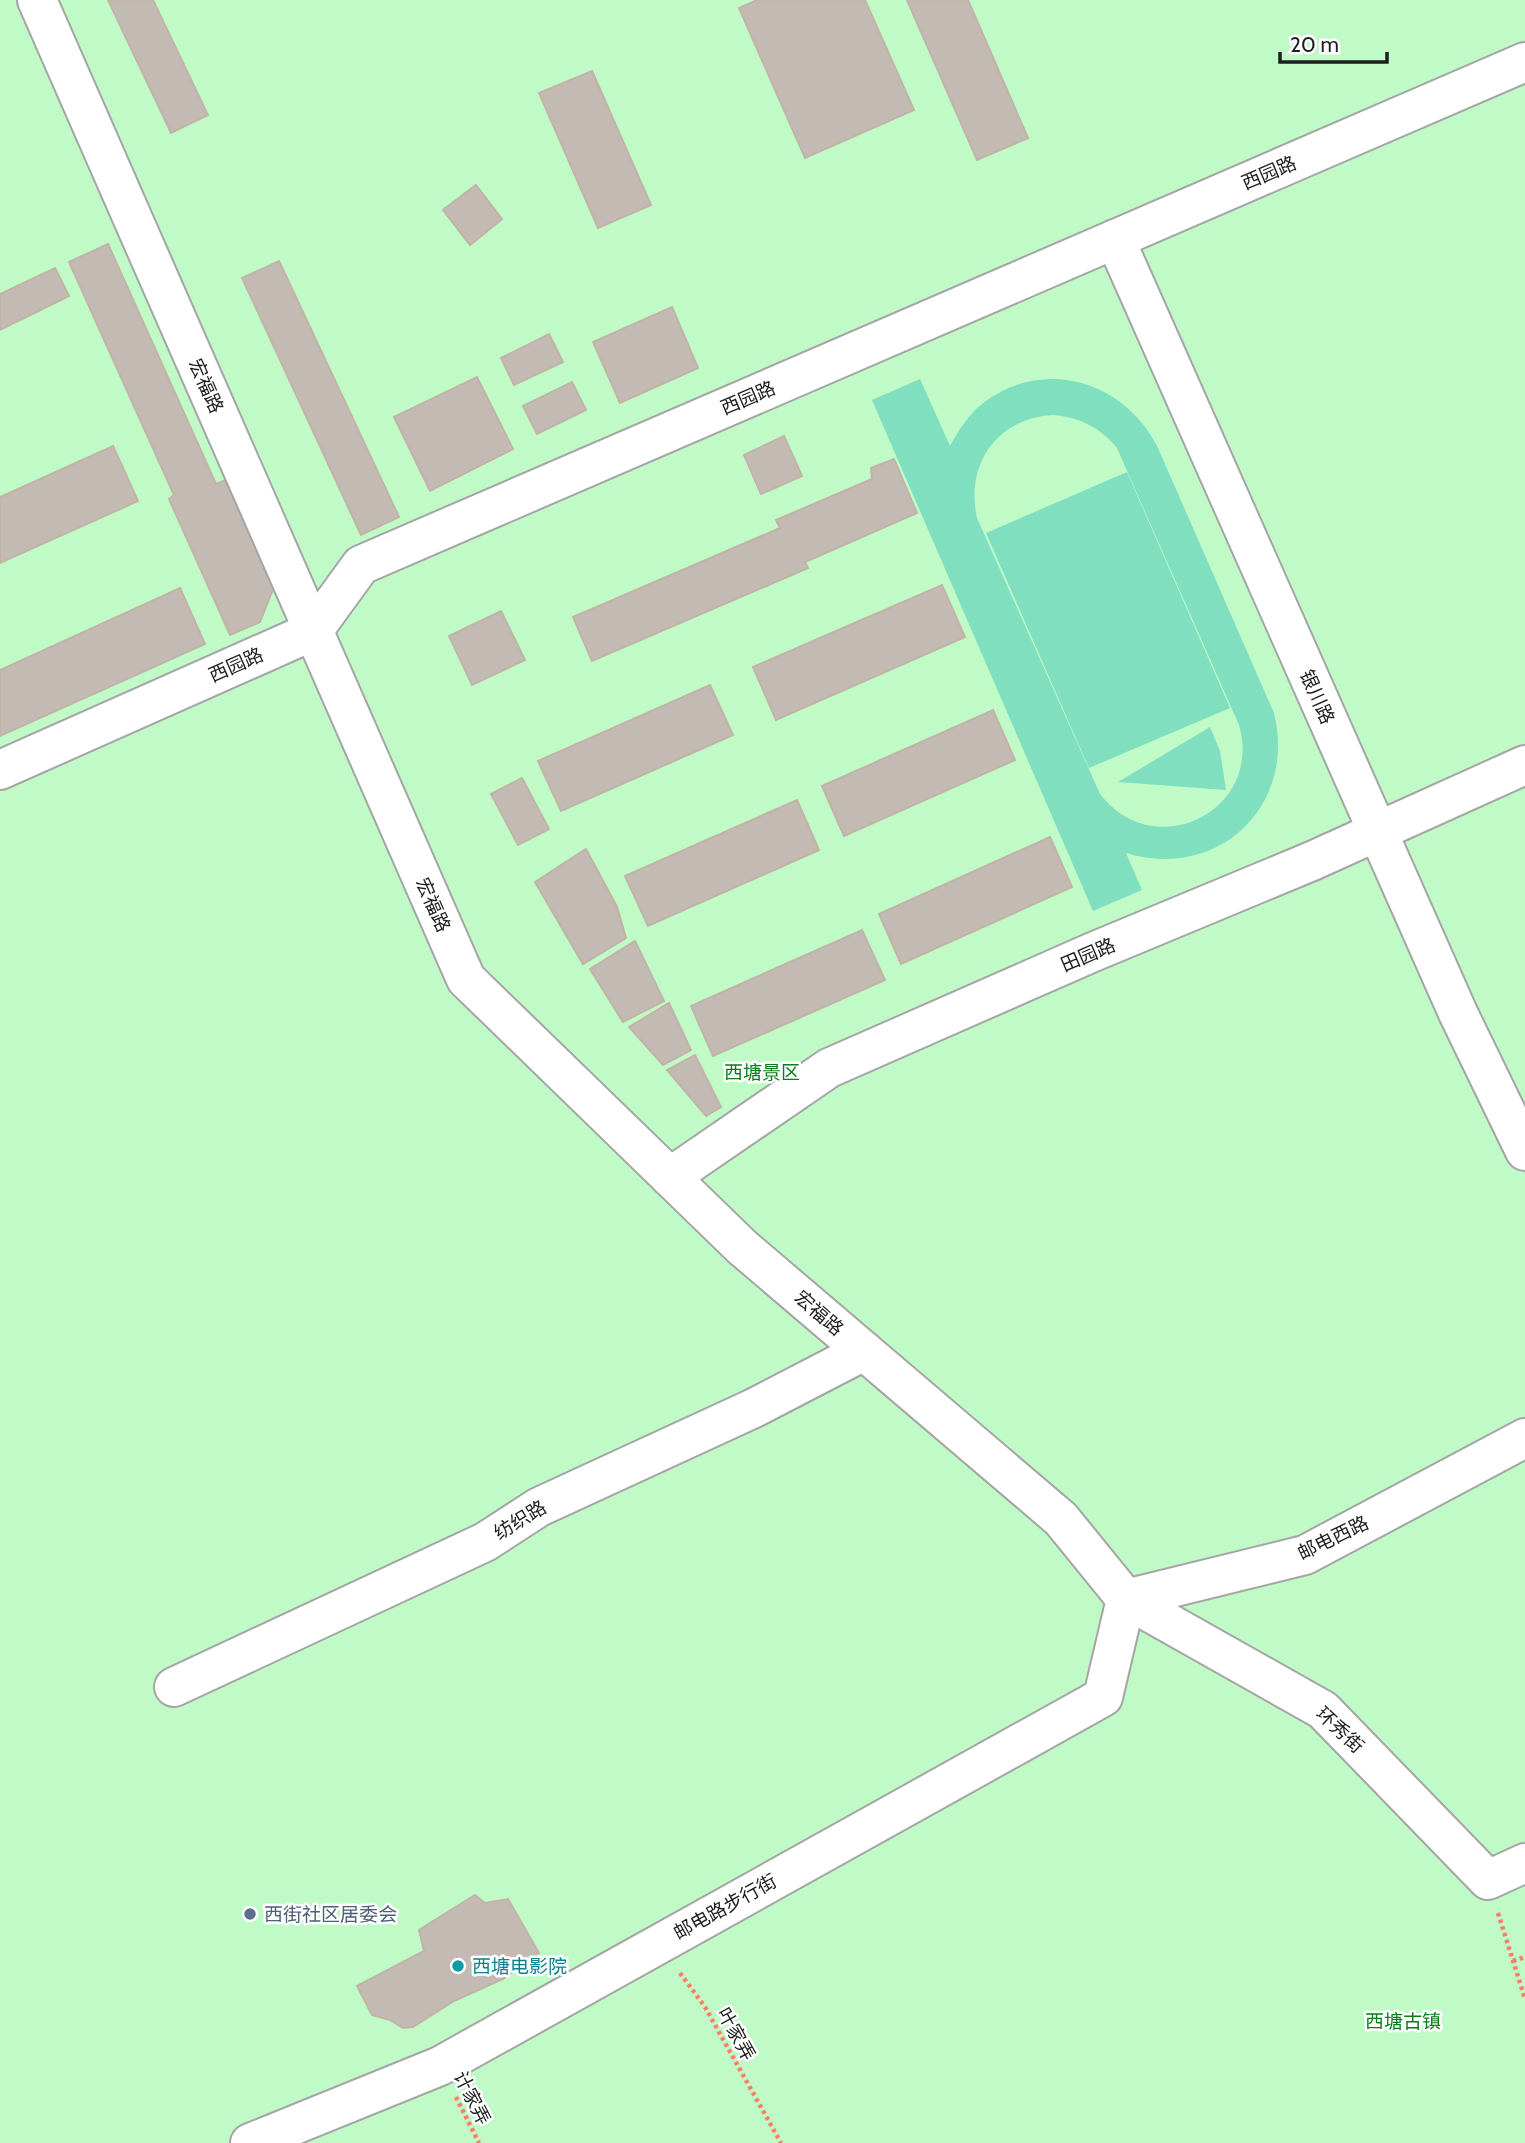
<svg xmlns="http://www.w3.org/2000/svg" width="1525" height="2143" font-family="Cabin,'Noto Sans SC',sans-serif">
  <rect width="100%" height="100%" fill="#efebe3"/>
  <rect fill="#bffac7" x="0" y="0" width="1525" height="2143"/>
  <g fill="#80dfbf" fill-rule="evenodd">
    <path d="M920,379L950,446C959,430 968,415 982,404C1044,355 1126,382 1158,448L1274,713C1297,806 1218,881 1126,853L1142,890L1093,911L872,400ZM1053,415C1079,417 1101,428 1117,448L1239,725C1264,811 1154,865 1100,794L977,518C965,464 997,418 1053,415Z"/>
    <polygon points="1127,472 1230,708 1089,768 986,533"/>
    <polygon points="1210,727 1220,751 1226,790 1118,782"/>
  </g>
  <g fill="#c3bbb3" stroke="#c1b3a6" stroke-width="2">
    <polygon points="108,0 153,0 208,115 171,133"/>
    <polygon points="757,0 865,0 914,110 805,158 739,8"/>
    <polygon points="907,0 968,0 1028,138 977,160"/>
    <polygon points="592,71 651,205 598,228 539,93"/>
    <polygon points="476,185 502,219 470,245 443,210"/>
    <polygon points="108,244 216,484 228,479 275,584 260,622 230,635 169,499 174,495 69,262"/>
    <polygon points="279,261 399,517 361,535 242,278"/>
    <polygon points="55,268 69,296 0,330 0,294"/>
    <polygon points="672,307 698,368 620,403 593,342"/>
    <polygon points="549,334 563,362 514,385 501,358"/>
    <polygon points="477,377 513,449 430,491 394,417"/>
    <polygon points="572,382 586,410 537,434 523,406"/>
    <polygon points="784,436 802,476 761,494 744,455"/>
    <polygon points="113,446 138,501 0,563 0,497"/>
    <polygon points="894,459 917,513 805,562 808,568 592,661 573,617 780,528 776,520 872,479 871,468"/>
    <polygon points="942,585 965,637 776,720 753,667"/>
    <polygon points="180,588 205,644 0,736 0,670"/>
    <polygon points="501,611 525,660 472,685 449,636"/>
    <polygon points="710,685 733,735 561,811 538,761"/>
    <polygon points="993,710 1015,760 844,836 822,786"/>
    <polygon points="522,778 549,829 518,845 491,794"/>
    <polygon points="797,800 819,850 648,926 625,876"/>
    <polygon points="1050,837 1072,887 901,964 879,914"/>
    <polygon points="586,849 617,907 626,938 583,964 535,882"/>
    <polygon points="862,930 885,980 713,1056 691,1006"/>
    <polygon points="635,941 664,1001 623,1022 590,969"/>
    <polygon points="669,1003 691,1050 663,1065 629,1027"/>
    <polygon points="695,1055 721,1107 706,1116 667,1070"/>
    <polygon points="475,1895 485,1903 508,1899 539,1953 503,1979 454,2001 413,2027 403,2028 390,2020 372,2015 357,1986 424,1951 419,1930"/>
  </g>
  <g fill="none" stroke-linecap="round" stroke-linejoin="round">
    <defs>
      <g id="street">
        <polyline points="37,0 466,979 742,1247 1061,1519 1126,1599 1323,1710 1488,1880 1525,1863"/>
        <polyline points="1115,239 1458,1013 1525,1151"/>
        <polyline points="0,770 313,631 361,565 1525,62"/>
        <polyline points="670,1177 829,1068 1093,952 1312,861 1525,765"/>
        <polyline points="1126,1599 1305,1555 1525,1438"/>
        <polyline points="174,1687 485,1542 539,1507 754,1408 864,1351"/>
        <polyline points="250,2143 440,2066 1103,1697 1126,1599"/>
      </g>
    </defs>
    <use href="#street" stroke="#a5a5a5" stroke-width="42"/>
    <g stroke="#fb7e68" stroke-width="4.5" stroke-dasharray="3.5 3.5" stroke-linecap="butt">
      <polyline points="1498,1913 1525,1999"/>
      <polyline points="1513,1961 1525,1957"/>
      <polyline points="680,1973 705,2007 781,2143"/>
      <polyline points="456,2097 479,2143"/>
    </g>
    <use href="#street" stroke="#fff" stroke-width="38"/>
  </g>
  <circle fill="#5c6f8a" stroke="#fff" stroke-width="2.5" cx="250" cy="1914" r="7"/>
  <circle fill="#0f9aa8" stroke="#fff" stroke-width="2.5" cx="458" cy="1966" r="7"/>
  <g text-anchor="middle" dominant-baseline="central" stroke-width="5" stroke-linejoin="round" paint-order="stroke">
    <g font-size="19" fill="#1e1e1e" stroke="#fff">
      <text transform="translate(1269 173) rotate(-23)">西园路</text>
      <text transform="translate(206 386) rotate(66)">宏福路</text>
      <text transform="translate(748 398) rotate(-23)">西园路</text>
      <text transform="translate(236 665) rotate(-24)">西园路</text>
      <text transform="translate(1317 697) rotate(66)">银川路</text>
      <text transform="translate(433 905) rotate(66)">宏福路</text>
      <text transform="translate(1088 955) rotate(-23)">田园路</text>
      <text transform="translate(819 1313) rotate(41)">宏福路</text>
      <text transform="translate(520 1520) rotate(-31)">纺织路</text>
      <text transform="translate(1333 1538) rotate(-26)">邮电西路</text>
      <text transform="translate(1340 1730) rotate(43)">环秀街</text>
      <text transform="translate(725 1907) rotate(-29)">邮电路步行街</text>
      <text transform="translate(736 2034) rotate(61)">叶家弄</text>
      <text transform="translate(472 2098) rotate(63)">计家弄</text>
    </g>
    <g font-size="19" fill="#0a7d19" stroke="#fff">
      <text x="762" y="1072">西塘景区</text>
      <text x="1403" y="2021">西塘古镇</text>
    </g>
    <g font-size="19" fill="#4e5e75" stroke="#fff" text-anchor="start">
      <text x="264" y="1914">西街社区居委会</text>
    </g>
    <g font-size="19" fill="#0d838f" stroke="#fff" text-anchor="start">
      <text x="472" y="1966">西塘电影院</text>
    </g>
  </g>
  <path d="M1280 52v10h107v-10" fill="none" stroke="#1e1e1e" stroke-width="3.5"/>
  <text x="1290" y="52" font-size="21" fill="#1e1e1e" stroke="#ffffff" stroke-width="5" paint-order="stroke">20 m</text>
</svg>
